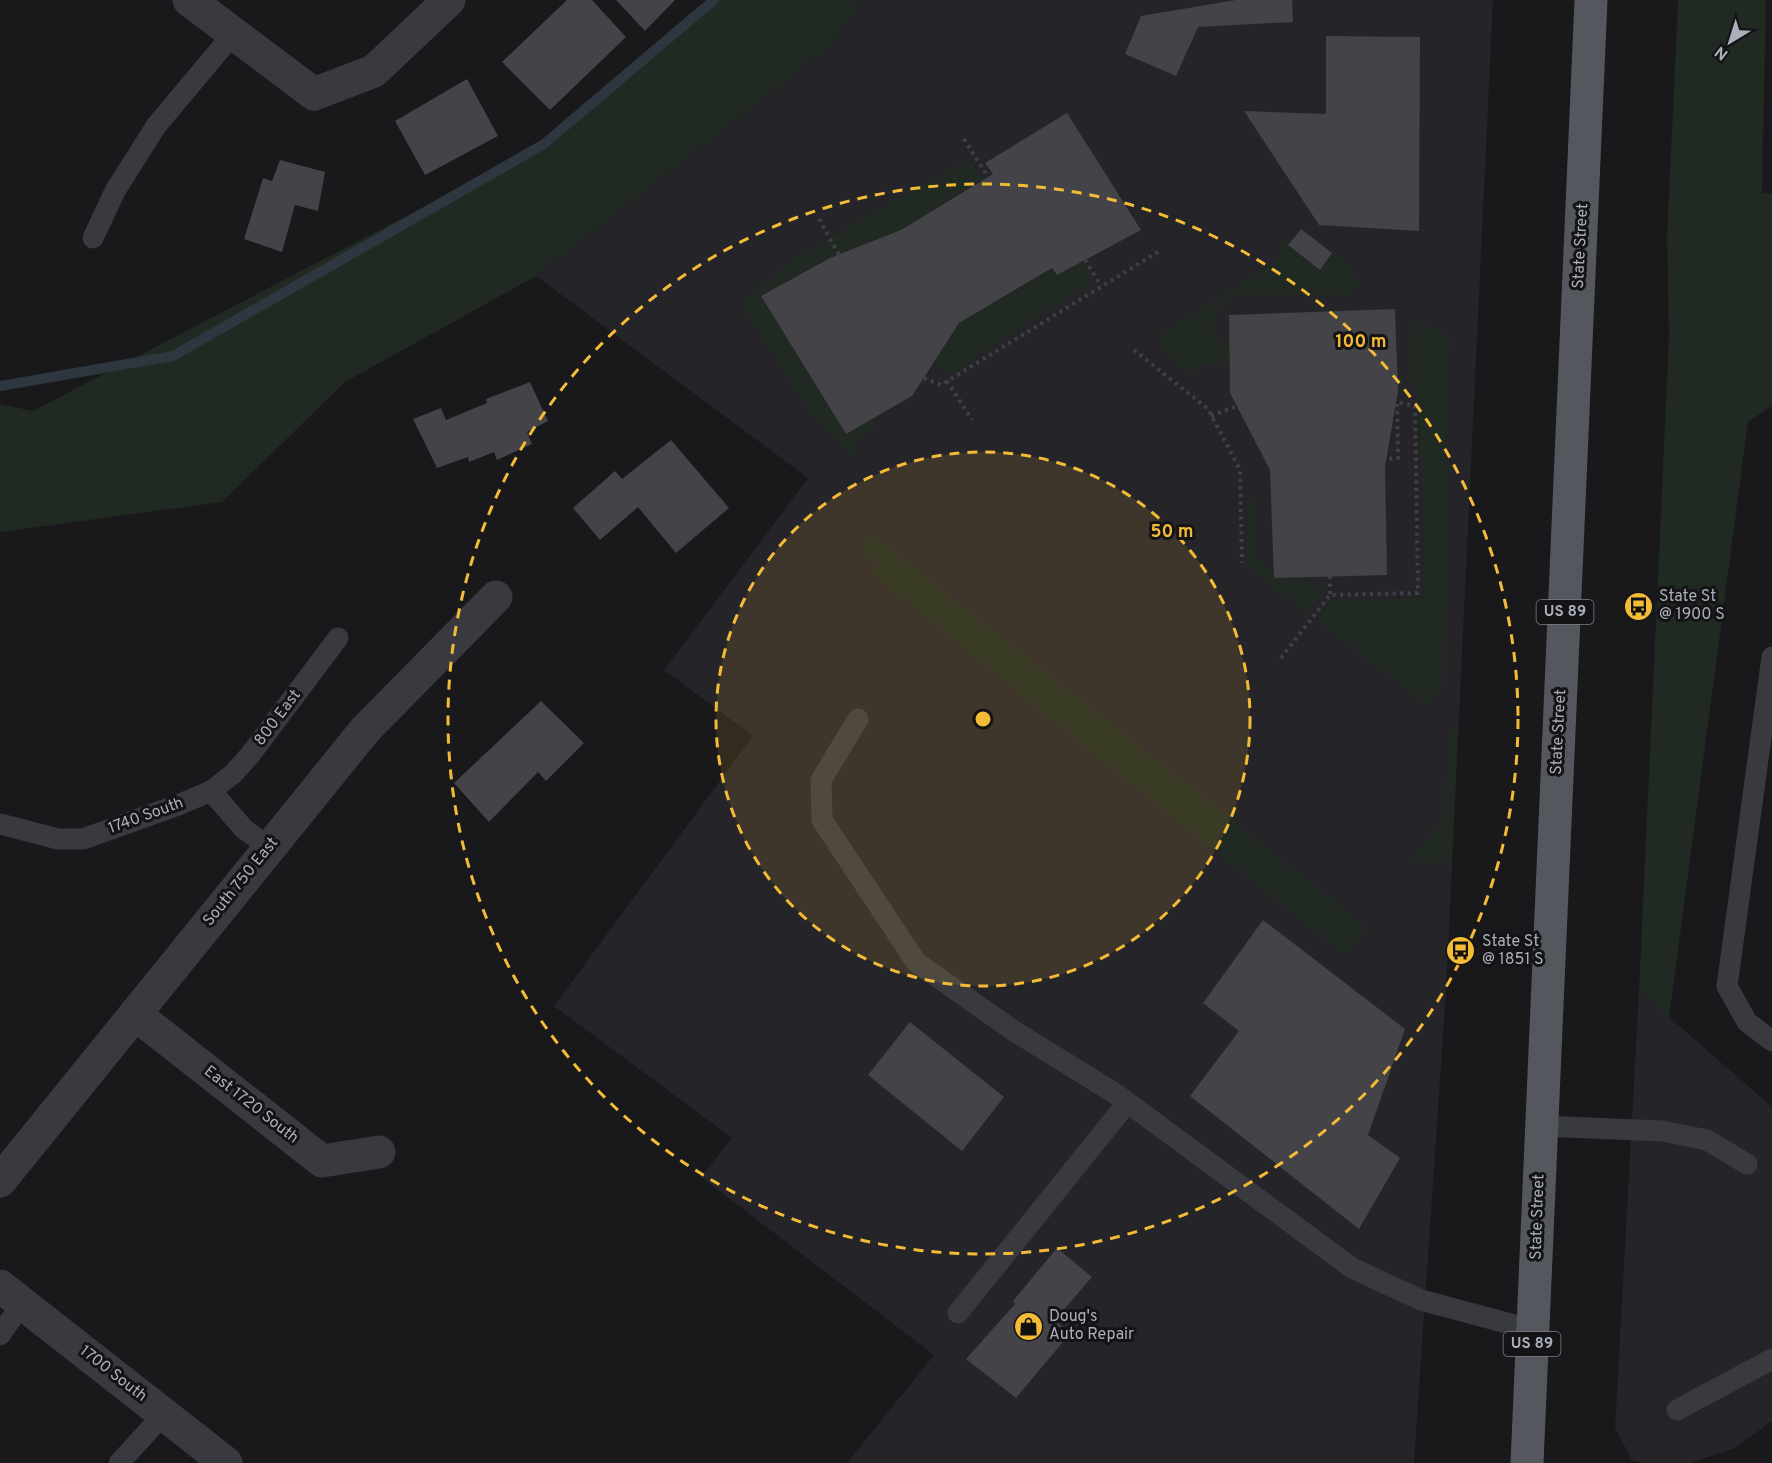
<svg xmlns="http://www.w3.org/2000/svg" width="1772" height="1463" font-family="Overpass,sans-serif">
  <rect width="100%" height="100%" fill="#19181b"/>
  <g fill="#252428" fill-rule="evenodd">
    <path d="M863,0H1493L1446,991L1414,1463H847L934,1355L701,1177L732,1138L554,1006L753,736L664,670L808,478L536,276L829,47ZM879,564L1346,955L873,574Z"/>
    <polygon points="1639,991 1772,1107 1772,1421 1735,1448 1691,1463 1642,1463 1632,1460 1615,1428"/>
  </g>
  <g fill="#202922">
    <polygon points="710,0 863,0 829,47 536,276 345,382 222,502 0,532 0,404 33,411 544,144"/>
    <polygon points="1678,0 1766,0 1762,193 1772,193 1772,406 1748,422 1669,1018 1639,991 1669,336 1667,237"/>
    <polygon points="969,158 984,179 901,230 762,296 846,434 873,419 878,426 860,437 854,457 811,413 740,303 795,258"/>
    <path d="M1281,240L1319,270L1332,253L1342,258L1360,282L1359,286L1347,295H1231C1215,310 1211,319 1215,341L1229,342L1230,362L1207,363L1200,369L1192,372C1175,364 1166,353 1156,337L1279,259Z"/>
    <polygon points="1083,261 1093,281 950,374 933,364 959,323 1052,268 1057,275"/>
    <polygon points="1414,320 1450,336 1443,688 1426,704 1316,620 1333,599 1420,598 1425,595 1418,386 1411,386 1411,335"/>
    <polygon points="1245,498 1251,499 1255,502 1255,554 1274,578 1308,577 1309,584 1325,586 1324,592 1307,613 1246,566"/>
    <polygon points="873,536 1367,927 1345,956 873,574 879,564 861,551"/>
    <polygon points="1455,727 1458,728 1452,863 1413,862 1414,855 1429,839 1442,820 1451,731"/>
  </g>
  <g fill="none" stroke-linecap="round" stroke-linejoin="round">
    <polyline stroke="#2e373f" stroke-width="10" points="0,386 173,356 544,144 714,0"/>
  </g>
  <g fill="#434348">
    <polygon points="567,0 592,0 626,37 550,110 502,62"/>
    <polygon points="616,0 675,0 645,31"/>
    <polygon points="1236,0 1292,0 1293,22 1198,27 1176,76 1125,54 1141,16"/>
    <polygon points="1326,36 1420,37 1419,231 1319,225 1244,111 1326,114"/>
    <polygon points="467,79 498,136 425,175 395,121"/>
    <polygon points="1067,113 1141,230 1057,275 1052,268 959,323 912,396 846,434 761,296 830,258 901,230 993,174 985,163"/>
    <polygon points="280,160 325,172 318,211 295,205 282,252 244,239 263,178 272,181"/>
    <polygon points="1301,229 1332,253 1320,270 1288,245"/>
    <polygon points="1395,309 1398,391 1385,467 1387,575 1274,578 1270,470 1230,393 1229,315"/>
    <polygon points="530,382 548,421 527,432 532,444 497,460 494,452 469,462 468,457 437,468 413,419 441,408 446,420 487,403 486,399"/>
    <polygon points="671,440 729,508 676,553 638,507 600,540 573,508 615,471 622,479"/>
    <polygon points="541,701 584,743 546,781 538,772 489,822 454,783"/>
    <polygon points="1263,920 1405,1029 1368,1135 1400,1158 1359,1229 1190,1096 1239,1031 1203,1003"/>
    <polygon points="910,1022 1004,1097 962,1151 868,1075"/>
    <polygon points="1057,1248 1092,1277 1055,1320 1068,1332 1061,1340 1063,1342 1016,1398 966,1359 1015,1304 1013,1301"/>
  </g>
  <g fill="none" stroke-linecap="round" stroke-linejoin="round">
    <g stroke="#3f4147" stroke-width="4" stroke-dasharray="3 4.5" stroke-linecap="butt">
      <polyline points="964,139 988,177"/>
      <polyline points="819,219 839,255"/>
      <polyline points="1085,260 1101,286"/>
      <polyline points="1134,350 1208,409 1240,470 1242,563"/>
      <polyline points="924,378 941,385 1161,250"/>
      <polyline points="947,381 972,420"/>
      <polyline points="1211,416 1237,406"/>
      <polyline points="1330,576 1330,595"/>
      <polyline points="1281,658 1330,595 1418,593 1415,406 1397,402 1398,458 1387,459"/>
    </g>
    <g stroke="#393a40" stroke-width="21">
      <polyline points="93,238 115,191 156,126 233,34"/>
      <polyline points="1772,657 1727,986 1747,1022 1772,1041"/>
      <polyline points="858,719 821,780 822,820 916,962 1014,1031 1116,1094 1352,1268 1421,1300 1533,1330"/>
      <polyline points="211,791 233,774 250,755 338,638"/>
      <polyline points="0,824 58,839 83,839 178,805 211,791 244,829 269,847"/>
      <polyline points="1542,1126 1662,1131 1707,1140 1747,1164"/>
      <polyline points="958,1313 1127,1103"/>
      <polyline points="0,1335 22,1304"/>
      <polyline points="1677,1410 1772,1359"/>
      <polyline points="119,1463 164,1414"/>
    </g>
    <g stroke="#393a40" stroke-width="33">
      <polyline points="189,0 314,94 374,71 449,0"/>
      <polyline points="135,1014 322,1161 379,1152"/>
      <polyline points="0,1181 365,730 496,597"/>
    </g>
    <polyline stroke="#393a40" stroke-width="33" points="0,1286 226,1463"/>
    <polyline stroke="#55575f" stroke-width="33" points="1527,1463 1591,0"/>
  </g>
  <circle cx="983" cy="719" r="267" fill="#f4bb37" fill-opacity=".12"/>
  <g fill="none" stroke="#f4bb37" stroke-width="3" stroke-dasharray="10 8">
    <circle cx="983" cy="719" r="267"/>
    <circle cx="983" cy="719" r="535"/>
  </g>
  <defs>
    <symbol id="bus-disc" viewBox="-11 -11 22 22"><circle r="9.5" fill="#f4bb37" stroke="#141316"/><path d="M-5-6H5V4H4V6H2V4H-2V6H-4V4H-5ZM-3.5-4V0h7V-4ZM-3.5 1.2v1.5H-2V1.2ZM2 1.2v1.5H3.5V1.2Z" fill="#111"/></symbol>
    <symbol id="shop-disc" viewBox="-11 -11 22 22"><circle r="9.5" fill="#f4bb37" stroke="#141316"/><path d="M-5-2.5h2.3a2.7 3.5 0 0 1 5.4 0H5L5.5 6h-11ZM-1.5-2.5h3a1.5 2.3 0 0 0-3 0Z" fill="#111"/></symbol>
  </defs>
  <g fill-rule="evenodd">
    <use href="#bus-disc" x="1622" y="590" width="33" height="33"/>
    <use href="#bus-disc" x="1444" y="934" width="33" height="33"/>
    <use href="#shop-disc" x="1012" y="1310" width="33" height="33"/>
  </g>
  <g text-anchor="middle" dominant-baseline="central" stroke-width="6" stroke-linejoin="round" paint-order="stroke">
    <g fill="#141316" stroke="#7e8089" stroke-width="1.5">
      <rect x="1536.5" y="600" width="57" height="24" rx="4.5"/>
      <rect x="1503.5" y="1332" width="57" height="24" rx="4.5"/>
    </g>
    <g font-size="15" font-weight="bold" fill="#abafba">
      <text x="1565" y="612">US 89</text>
      <text x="1532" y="1344">US 89</text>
    </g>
    <g font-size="16" fill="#abafba" stroke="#141316">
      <text transform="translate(1581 246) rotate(-87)">State Street</text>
      <text transform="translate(278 718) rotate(-53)">800 East</text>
      <text transform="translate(1559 732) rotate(-87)">State Street</text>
      <text transform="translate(146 816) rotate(-20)">1740 South</text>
      <text transform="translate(241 882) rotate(-51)">South 750 East</text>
      <text transform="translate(251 1105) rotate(38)">East 1720 South</text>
      <text transform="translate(1538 1217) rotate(-88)">State Street</text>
      <text transform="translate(113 1374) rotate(38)">1700 South</text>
    </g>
    <g font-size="16" fill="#abafba" stroke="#141316" text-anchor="start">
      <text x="1659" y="597">State St<tspan x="1659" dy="18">@ 1900 S</tspan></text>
      <text x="1482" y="942">State St<tspan x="1482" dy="18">@ 1851 S</tspan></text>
      <text x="1049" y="1317">Doug's<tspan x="1049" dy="18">Auto Repair</tspan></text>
    </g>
  </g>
  <circle cx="983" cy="719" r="9" fill="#f4bb37" stroke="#141316" stroke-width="3"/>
  <g font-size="18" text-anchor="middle" font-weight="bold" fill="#f4bb37" stroke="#141316" stroke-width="6" stroke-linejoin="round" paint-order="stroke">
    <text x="1361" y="347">100 m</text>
    <text x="1172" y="537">50 m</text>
  </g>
  <g transform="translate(1730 42) rotate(218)" stroke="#141316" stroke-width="4.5" paint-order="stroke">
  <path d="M0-4.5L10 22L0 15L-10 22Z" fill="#abafba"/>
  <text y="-9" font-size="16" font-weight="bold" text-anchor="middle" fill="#abafba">N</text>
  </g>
</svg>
